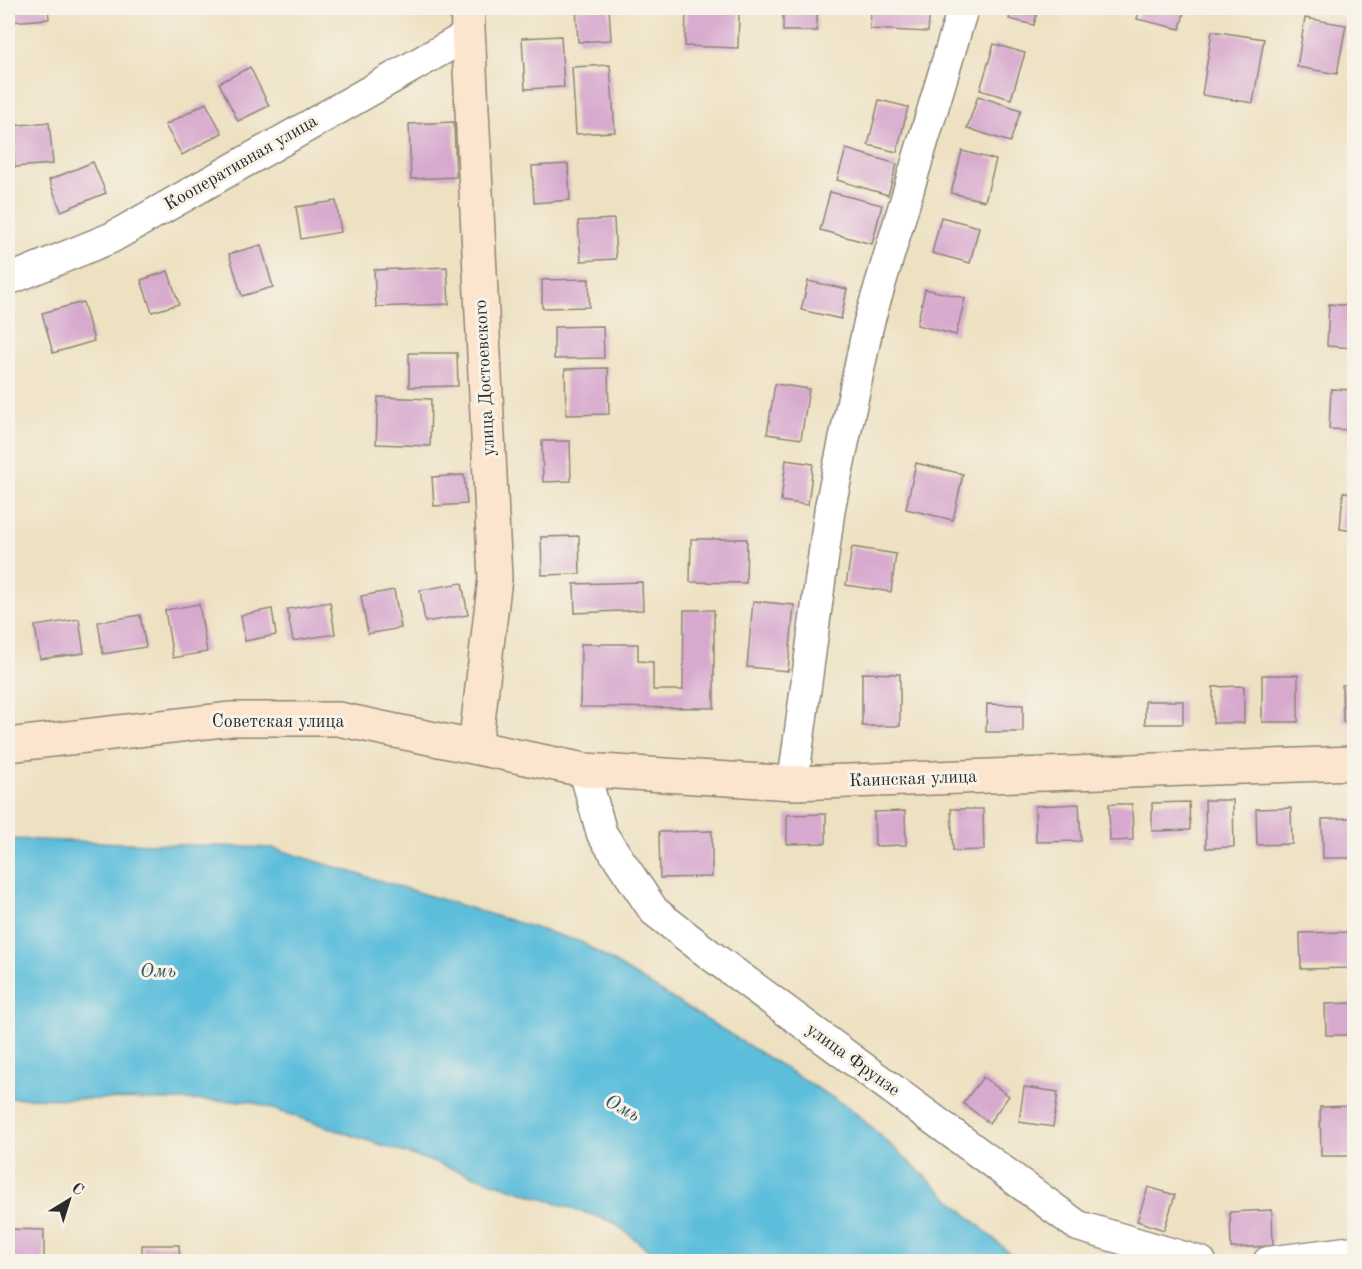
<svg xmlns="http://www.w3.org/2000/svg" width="1362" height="1269" font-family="'Old Standard TT',serif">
  <rect width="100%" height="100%" fill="#f7f3e8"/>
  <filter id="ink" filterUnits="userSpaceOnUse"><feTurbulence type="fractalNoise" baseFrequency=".0167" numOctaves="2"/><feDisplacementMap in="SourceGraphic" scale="12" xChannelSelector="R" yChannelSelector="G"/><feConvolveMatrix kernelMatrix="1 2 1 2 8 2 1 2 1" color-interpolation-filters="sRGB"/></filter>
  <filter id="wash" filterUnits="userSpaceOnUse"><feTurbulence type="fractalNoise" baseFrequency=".008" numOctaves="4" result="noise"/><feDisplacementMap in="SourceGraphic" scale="24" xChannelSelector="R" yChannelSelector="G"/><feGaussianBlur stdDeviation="1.35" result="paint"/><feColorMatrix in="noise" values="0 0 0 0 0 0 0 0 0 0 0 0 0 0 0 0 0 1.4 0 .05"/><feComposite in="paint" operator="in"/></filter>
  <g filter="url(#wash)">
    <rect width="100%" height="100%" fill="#eee1c2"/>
    <polygon fill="#5dbedb" stroke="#447483" stroke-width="1.5" points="8,839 273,848 581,942 851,1109 1018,1261 662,1261 613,1222 249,1101 8,1098"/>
    <g id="blocks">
      <g fill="#d7a9ce">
        <polygon points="9,8 48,8 49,19 10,22"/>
        <polygon points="576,8 609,8 611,40 578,42"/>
        <rect x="783" y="8" width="34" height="23"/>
        <polygon points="871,8 930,8 928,32 870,29"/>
        <polygon points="1012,8 1038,8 1034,25 1009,19"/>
        <polygon points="1140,8 1185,8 1180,29 1137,19"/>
        <polygon points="686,10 739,12 738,48 685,46"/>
        <polygon points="1305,18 1346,25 1337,74 1297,67"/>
        <polygon points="1212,31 1264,39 1253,103 1202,95"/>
        <polygon points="561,36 564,87 525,89 522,38"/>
        <polygon points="994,44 1025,53 1011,99 980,90"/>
        <polygon points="610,65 615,132 576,134 572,67"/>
        <polygon points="250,67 269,106 238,121 219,83"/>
        <polygon points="978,96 1021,110 1010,142 967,128"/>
        <polygon points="879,100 908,107 897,152 868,145"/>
        <polygon points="206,103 222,133 182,155 165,125"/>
        <polygon points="49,122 53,164 15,167 11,126"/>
        <polygon points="454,122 456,177 411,179 409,124"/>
        <polygon points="846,149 897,164 888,195 837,180"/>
        <polygon points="962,151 996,160 985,201 951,193"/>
        <polygon points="93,162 106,193 61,211 49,180"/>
        <polygon points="568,164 570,200 534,203 532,166"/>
        <polygon points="830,192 882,205 872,244 820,230"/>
        <polygon points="336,201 341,232 301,239 296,207"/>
        <polygon points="941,217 979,227 970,263 932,253"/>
        <polygon points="614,219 616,259 581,261 578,221"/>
        <polygon points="261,245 273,287 242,296 229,254"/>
        <polygon points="447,267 449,304 376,307 374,270"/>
        <polygon points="168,271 179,304 152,312 141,280"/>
        <polygon points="589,279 589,307 542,308 542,280"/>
        <polygon points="808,281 847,289 841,319 801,310"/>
        <polygon points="925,289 965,298 956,335 917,325"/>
        <polygon points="83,302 94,341 53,353 42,313"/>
        <polygon points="1329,304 1354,306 1354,348 1327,346"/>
        <polygon points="603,326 604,358 554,359 554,327"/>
        <polygon points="409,353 457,353 458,386 409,387"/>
        <polygon points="608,368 609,414 566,415 565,369"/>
        <polygon points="775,384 809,389 801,439 767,434"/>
        <polygon points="1331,389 1354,390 1354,430 1329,429"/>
        <polygon points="378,397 431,399 430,446 376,444"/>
        <polygon points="542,441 570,441 571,481 543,482"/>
        <polygon points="786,460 813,464 808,505 781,501"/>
        <polygon points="916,463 963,474 953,520 906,509"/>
        <polygon points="464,475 467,504 434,506 432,477"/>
        <polygon points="1343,492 1354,493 1354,531 1340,529"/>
        <polygon points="579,536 580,574 542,575 541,537"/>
        <polygon points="691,539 747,539 746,583 690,582"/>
        <polygon points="852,547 896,554 891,592 846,585"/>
        <polygon points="642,582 643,610 575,613 574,584"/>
        <polygon points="462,583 468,615 425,622 420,590"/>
        <polygon points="394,590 401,628 368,634 361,596"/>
        <polygon points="753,601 794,605 788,671 747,667"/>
        <polygon points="330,602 335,634 293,641 287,609"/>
        <polygon points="199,604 207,652 173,658 165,610"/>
        <polygon points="272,609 276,635 245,641 241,615"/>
        <polygon points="684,610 714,610 714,708 580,707 581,644 638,644 638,661 653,662 653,690 683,690"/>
        <polygon points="140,615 146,647 103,654 98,622"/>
        <polygon points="79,619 84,653 40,659 35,626"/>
        <polygon points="862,673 900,674 900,726 862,726"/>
        <rect x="1262" y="675" width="36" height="47"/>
        <polygon points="1342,685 1354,685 1354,722 1343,722"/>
        <polygon points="1244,686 1244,723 1213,723 1213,687"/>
        <rect x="1145" y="701" width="38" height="23"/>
        <polygon points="987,704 1023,705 1023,732 986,732"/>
        <polygon points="1205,800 1233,800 1234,847 1206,848"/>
        <polygon points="1189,802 1190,830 1152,831 1152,803"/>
        <polygon points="1079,804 1081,841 1036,842 1035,806"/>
        <polygon points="1109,804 1132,804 1133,840 1110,841"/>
        <polygon points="1291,808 1292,844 1257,845 1256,809"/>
        <polygon points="951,809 983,809 984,850 953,851"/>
        <polygon points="905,811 906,845 875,846 874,812"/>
        <polygon points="826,814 826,843 787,844 787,815"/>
        <polygon points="1352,818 1353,858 1323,858 1322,819"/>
        <polygon points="712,831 712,877 660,878 659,832"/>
        <polygon points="1354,932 1354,968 1301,969 1300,933"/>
        <polygon points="1354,1003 1354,1035 1326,1035 1325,1004"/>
        <polygon points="983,1077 1009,1096 989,1123 963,1103"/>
        <polygon points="1024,1087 1058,1092 1053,1127 1019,1122"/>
        <polygon points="1354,1106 1354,1156 1321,1156 1320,1107"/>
        <polygon points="1148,1187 1175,1195 1164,1230 1137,1221"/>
        <polygon points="1272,1210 1273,1246 1231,1248 1230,1212"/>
        <polygon points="9,1229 44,1230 44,1262 9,1262"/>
        <polygon points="142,1245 179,1245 180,1262 142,1262"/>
        <polygon points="384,1257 404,1260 404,1262 383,1262"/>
        <polygon points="246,1259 246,1262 218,1262 218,1260"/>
      </g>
    </g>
  </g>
  <g filter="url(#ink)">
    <use href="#blocks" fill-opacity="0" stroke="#8c8676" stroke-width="1.5"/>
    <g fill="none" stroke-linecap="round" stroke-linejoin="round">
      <defs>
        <g id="street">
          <polyline points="8,280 111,238 468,35"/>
          <polyline points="584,770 602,834 654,911 709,954 1078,1226 1201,1262"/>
          <polyline points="793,783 830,507 869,322 963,8"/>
          <polyline points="1268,1262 1354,1251"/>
        </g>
        <g id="secondary">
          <polyline points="467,8 495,578 475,747"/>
          <polyline points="8,745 231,719 338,719 584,770 793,783 1354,763"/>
        </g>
      </defs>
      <use href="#street" stroke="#8c8676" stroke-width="33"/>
      <use href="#secondary" stroke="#8c8676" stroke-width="36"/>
      <use href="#street" stroke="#fff" stroke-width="30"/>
      <use href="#secondary" stroke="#fce5cf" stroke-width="33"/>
    </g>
  </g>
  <g text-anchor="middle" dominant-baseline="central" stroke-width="6" stroke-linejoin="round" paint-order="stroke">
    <g font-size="18" fill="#2b2b2b" stroke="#f7f3e8">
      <text transform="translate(241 163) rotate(-30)">Кооперативная улица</text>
      <text transform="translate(485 378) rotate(-93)">улица Достоевского</text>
      <text x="278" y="722">Советская улица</text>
      <text transform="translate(913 779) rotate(-2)">Каинская улица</text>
      <text transform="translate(853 1060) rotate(36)">улица Фрунзе</text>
    </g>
    <g font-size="20" font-style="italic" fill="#3a5760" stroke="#f7f3e8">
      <text x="158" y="972">Омь</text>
      <text transform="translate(622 1109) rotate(29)">Омь</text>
    </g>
  </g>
  <rect width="1362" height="1269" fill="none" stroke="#f7f3e8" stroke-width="30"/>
  <g transform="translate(69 1200) rotate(38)" stroke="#f7f3e8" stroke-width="4.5" paint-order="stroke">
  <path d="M0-4.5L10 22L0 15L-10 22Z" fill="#2b2b2b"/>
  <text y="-9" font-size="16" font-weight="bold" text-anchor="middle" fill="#2b2b2b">С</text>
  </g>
</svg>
